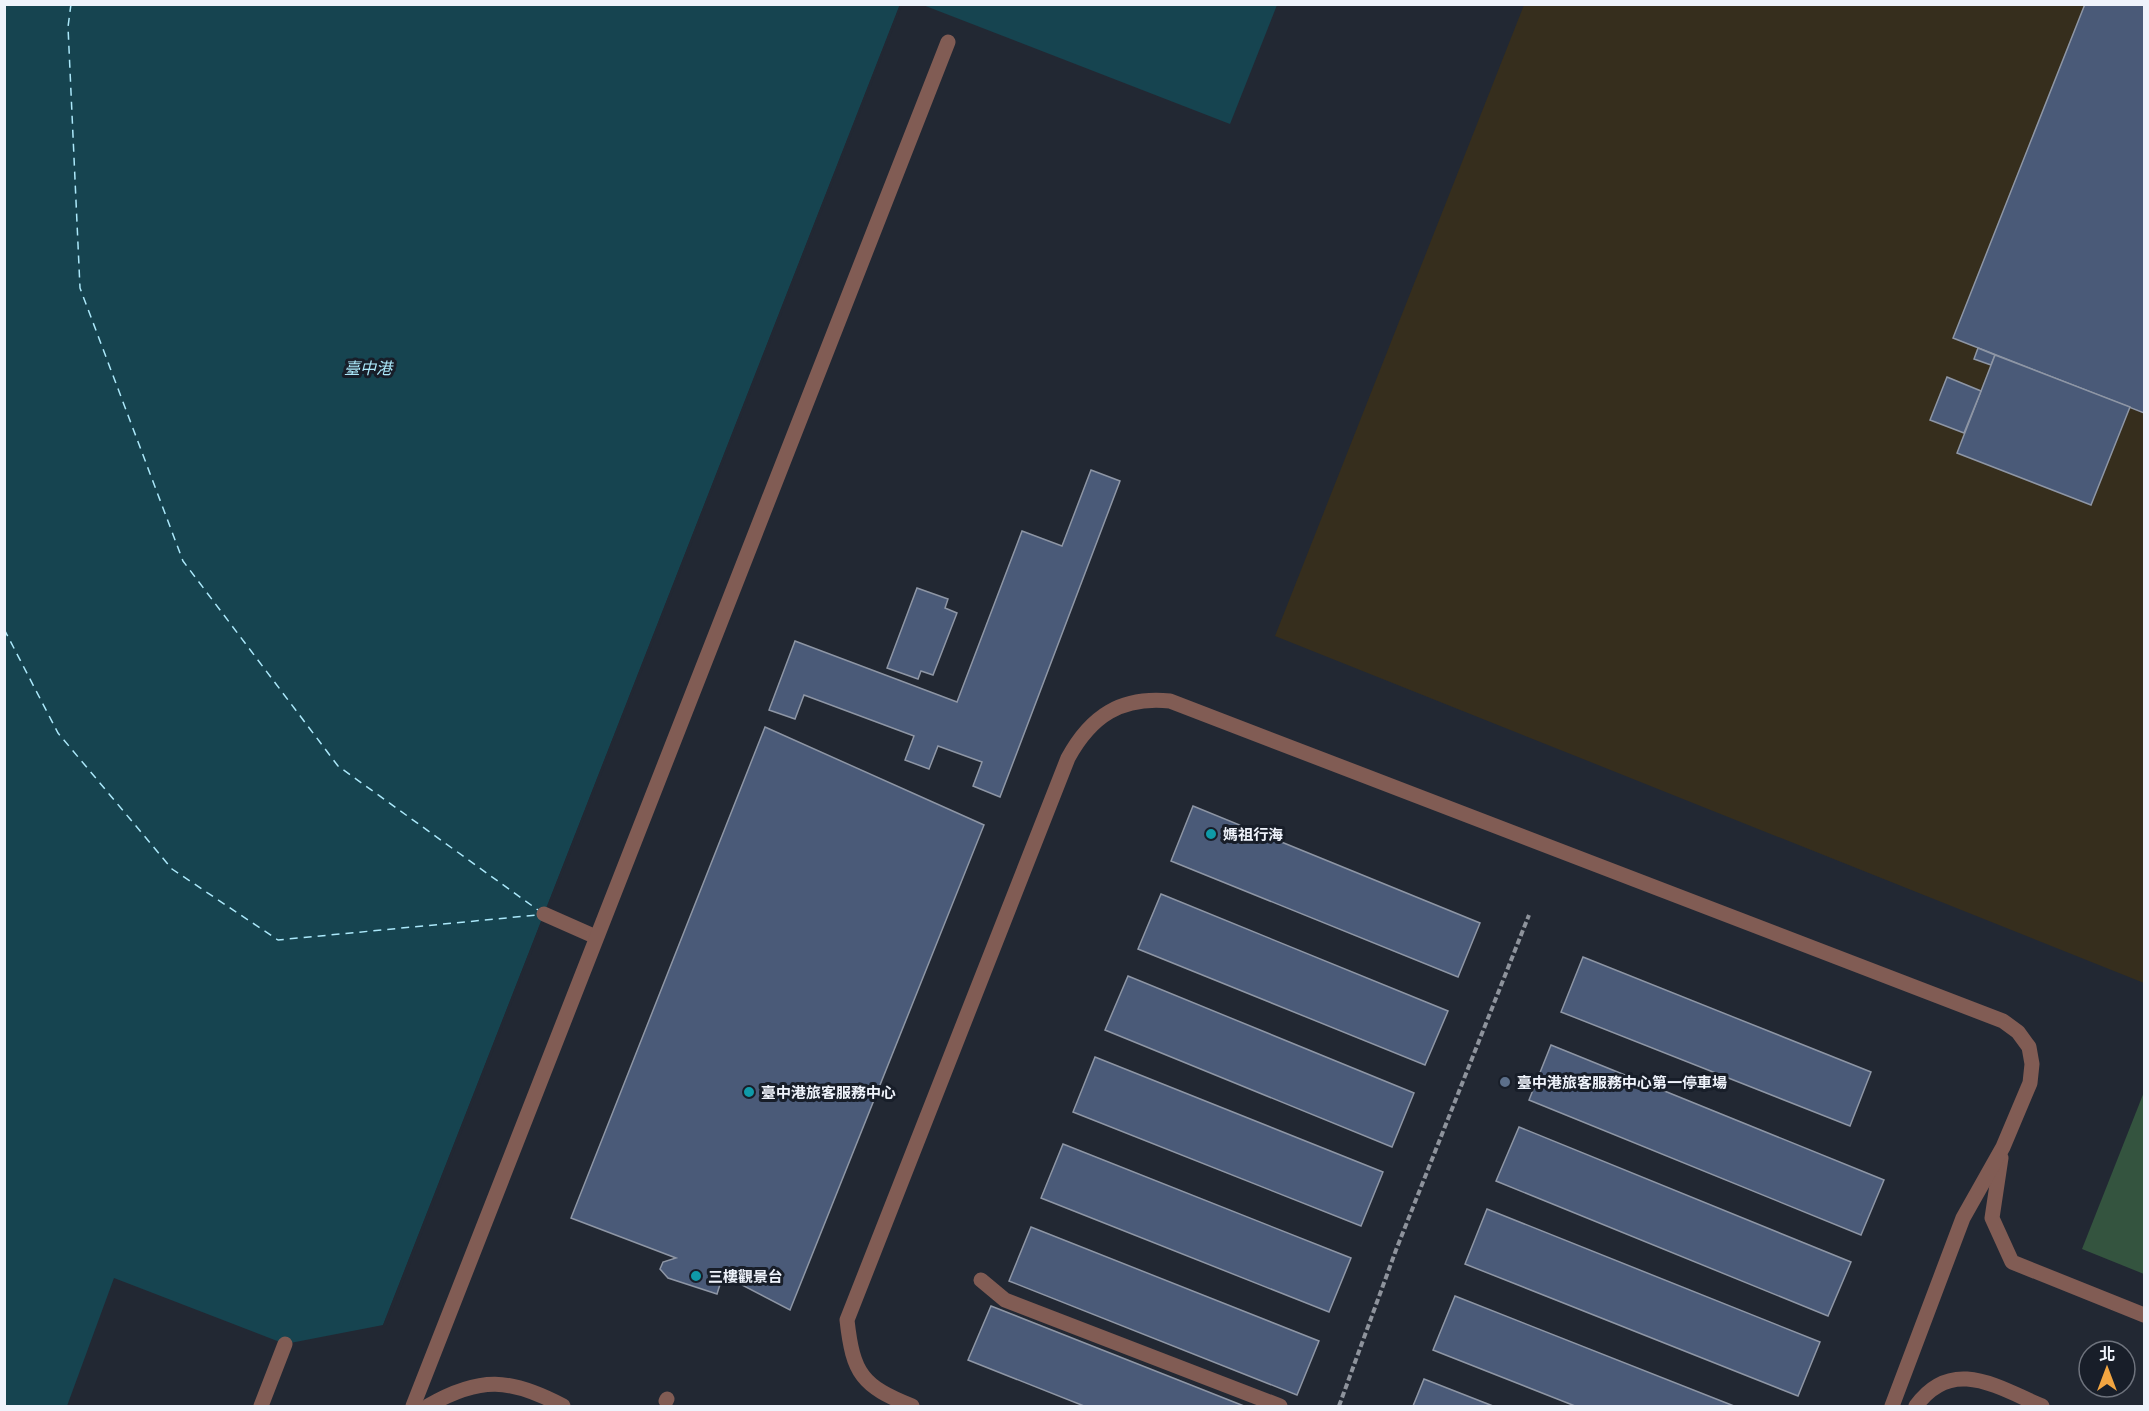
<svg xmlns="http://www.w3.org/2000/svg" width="2149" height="1411" font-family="Montserrat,'Noto Sans TC',sans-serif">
  <rect width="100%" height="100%" fill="#222833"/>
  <polygon fill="#362e1d" points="1524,5 2144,5 2144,983 1275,636"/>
  <polygon fill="#34543f" points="2144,1092 2144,1274 2082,1249"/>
  <g fill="#164450">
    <polygon points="5,5 900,5 383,1325 285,1344 114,1278 67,1406 5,1406"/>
    <polygon points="923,5 1277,5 1230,124"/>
  </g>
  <polygon fill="#222833" points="900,4 902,6 472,1105 386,1326 382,1328"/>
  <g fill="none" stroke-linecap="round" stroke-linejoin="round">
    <g stroke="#abe8fa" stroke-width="1.5" stroke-dasharray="8 6" stroke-linecap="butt">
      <polyline points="71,4 68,27 80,288 183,561 338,766 538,910"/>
      <polyline points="4,629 58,733 172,869 278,940 537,915"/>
    </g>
  </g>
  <g fill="#4a5a78" stroke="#8e96a5" stroke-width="1.5">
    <polygon points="2085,4 2144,4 2144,413 1953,338"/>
    <polygon points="1978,348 1995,355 1991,365 1974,359"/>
    <polygon points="1995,355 2130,407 2091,505 1957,453"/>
    <polygon points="1947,377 1981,391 1964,433 1930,420"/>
    <polygon points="1091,470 1120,481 1000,797 973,786 982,762 938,746 929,769 905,760 914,736 804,695 795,719 769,710 795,641 957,702 1022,531 1062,546"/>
    <polygon points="917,588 948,599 945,608 957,613 933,675 921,671 918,679 887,668"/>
    <polygon points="765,727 984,825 790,1310 723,1275 717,1294 668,1278 660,1269 663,1262 676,1258 571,1218"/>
    <polygon points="1193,806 1480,923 1458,977 1171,861"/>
    <polygon points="1161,894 1448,1011 1425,1065 1138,949"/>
    <polygon points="1583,957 1871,1072 1850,1126 1561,1012"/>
    <polygon points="1128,976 1414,1093 1392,1147 1105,1030"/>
    <polygon points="1551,1045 1884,1180 1861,1235 1529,1100"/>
    <polygon points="1095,1057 1383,1172 1361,1226 1073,1112"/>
    <polygon points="1519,1127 1851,1262 1828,1316 1496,1181"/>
    <polygon points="1063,1144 1351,1258 1329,1312 1041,1198"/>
    <polygon points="1487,1209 1820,1342 1798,1396 1465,1264"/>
    <polygon points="1031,1227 1319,1341 1297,1395 1009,1281"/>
    <polygon points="1455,1296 1734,1406 1575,1406 1433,1350"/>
    <polygon points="991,1306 1244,1406 1084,1406 968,1360"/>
    <polygon points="1424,1379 1493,1406 1413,1406"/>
  </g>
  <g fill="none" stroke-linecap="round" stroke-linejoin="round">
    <polyline stroke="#8e939c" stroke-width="4" stroke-dasharray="6 3" stroke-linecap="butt" points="1339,1406 1396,1250 1529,915"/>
    <g stroke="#815c54" stroke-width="15">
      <polyline points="544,914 596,937"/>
      <polyline points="2001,1158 1992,1218 2012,1262 2144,1315"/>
      <polyline points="981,1280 1005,1300 1280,1406"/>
      <polyline points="261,1406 285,1344"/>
      <polyline points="413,1406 948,42"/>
      <path d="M428,1406C480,1376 510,1378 563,1406"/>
      <path d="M912,1406C862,1386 853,1374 847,1320L1068,758C1091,716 1121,696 1170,701L2003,1021L2018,1032L2029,1047L2032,1064L2030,1083L2003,1147L1963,1218L1892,1406"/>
      <path d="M1916,1406C1952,1356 1997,1387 2042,1406"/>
    </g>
    <polyline stroke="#815c54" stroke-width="15" points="666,1401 667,1399"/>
  </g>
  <g fill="#0f9aa8" stroke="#181e29" stroke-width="2">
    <circle cx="1211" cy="834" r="6"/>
    <circle cx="749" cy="1092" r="6"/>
    <circle cx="696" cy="1276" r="6"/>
  </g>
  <circle fill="#5c6f8a" stroke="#181e29" stroke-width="2" cx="1505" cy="1082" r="6"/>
  <g text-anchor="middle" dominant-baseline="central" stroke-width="6" stroke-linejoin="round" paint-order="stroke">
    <g font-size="15" font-weight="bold" fill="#eff3fb" stroke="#181e29" text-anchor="start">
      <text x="1223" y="834">媽祖行海</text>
      <text x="1517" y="1082">臺中港旅客服務中心第一停車場</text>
      <text x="761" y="1092">臺中港旅客服務中心</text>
      <text x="708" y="1276">三樓觀景台</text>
    </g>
    <g font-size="16" font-style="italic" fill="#abe8fa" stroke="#181e29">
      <text x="368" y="368">臺中港</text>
    </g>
  </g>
  <rect width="2149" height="1411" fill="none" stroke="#eff3fb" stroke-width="12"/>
  <g transform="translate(2107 1369)"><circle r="28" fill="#181e29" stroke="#6e737d" stroke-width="1.5"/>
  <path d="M0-4.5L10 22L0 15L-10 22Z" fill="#f2a541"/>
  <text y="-9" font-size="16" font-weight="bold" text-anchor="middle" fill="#eff3fb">北</text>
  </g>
</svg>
